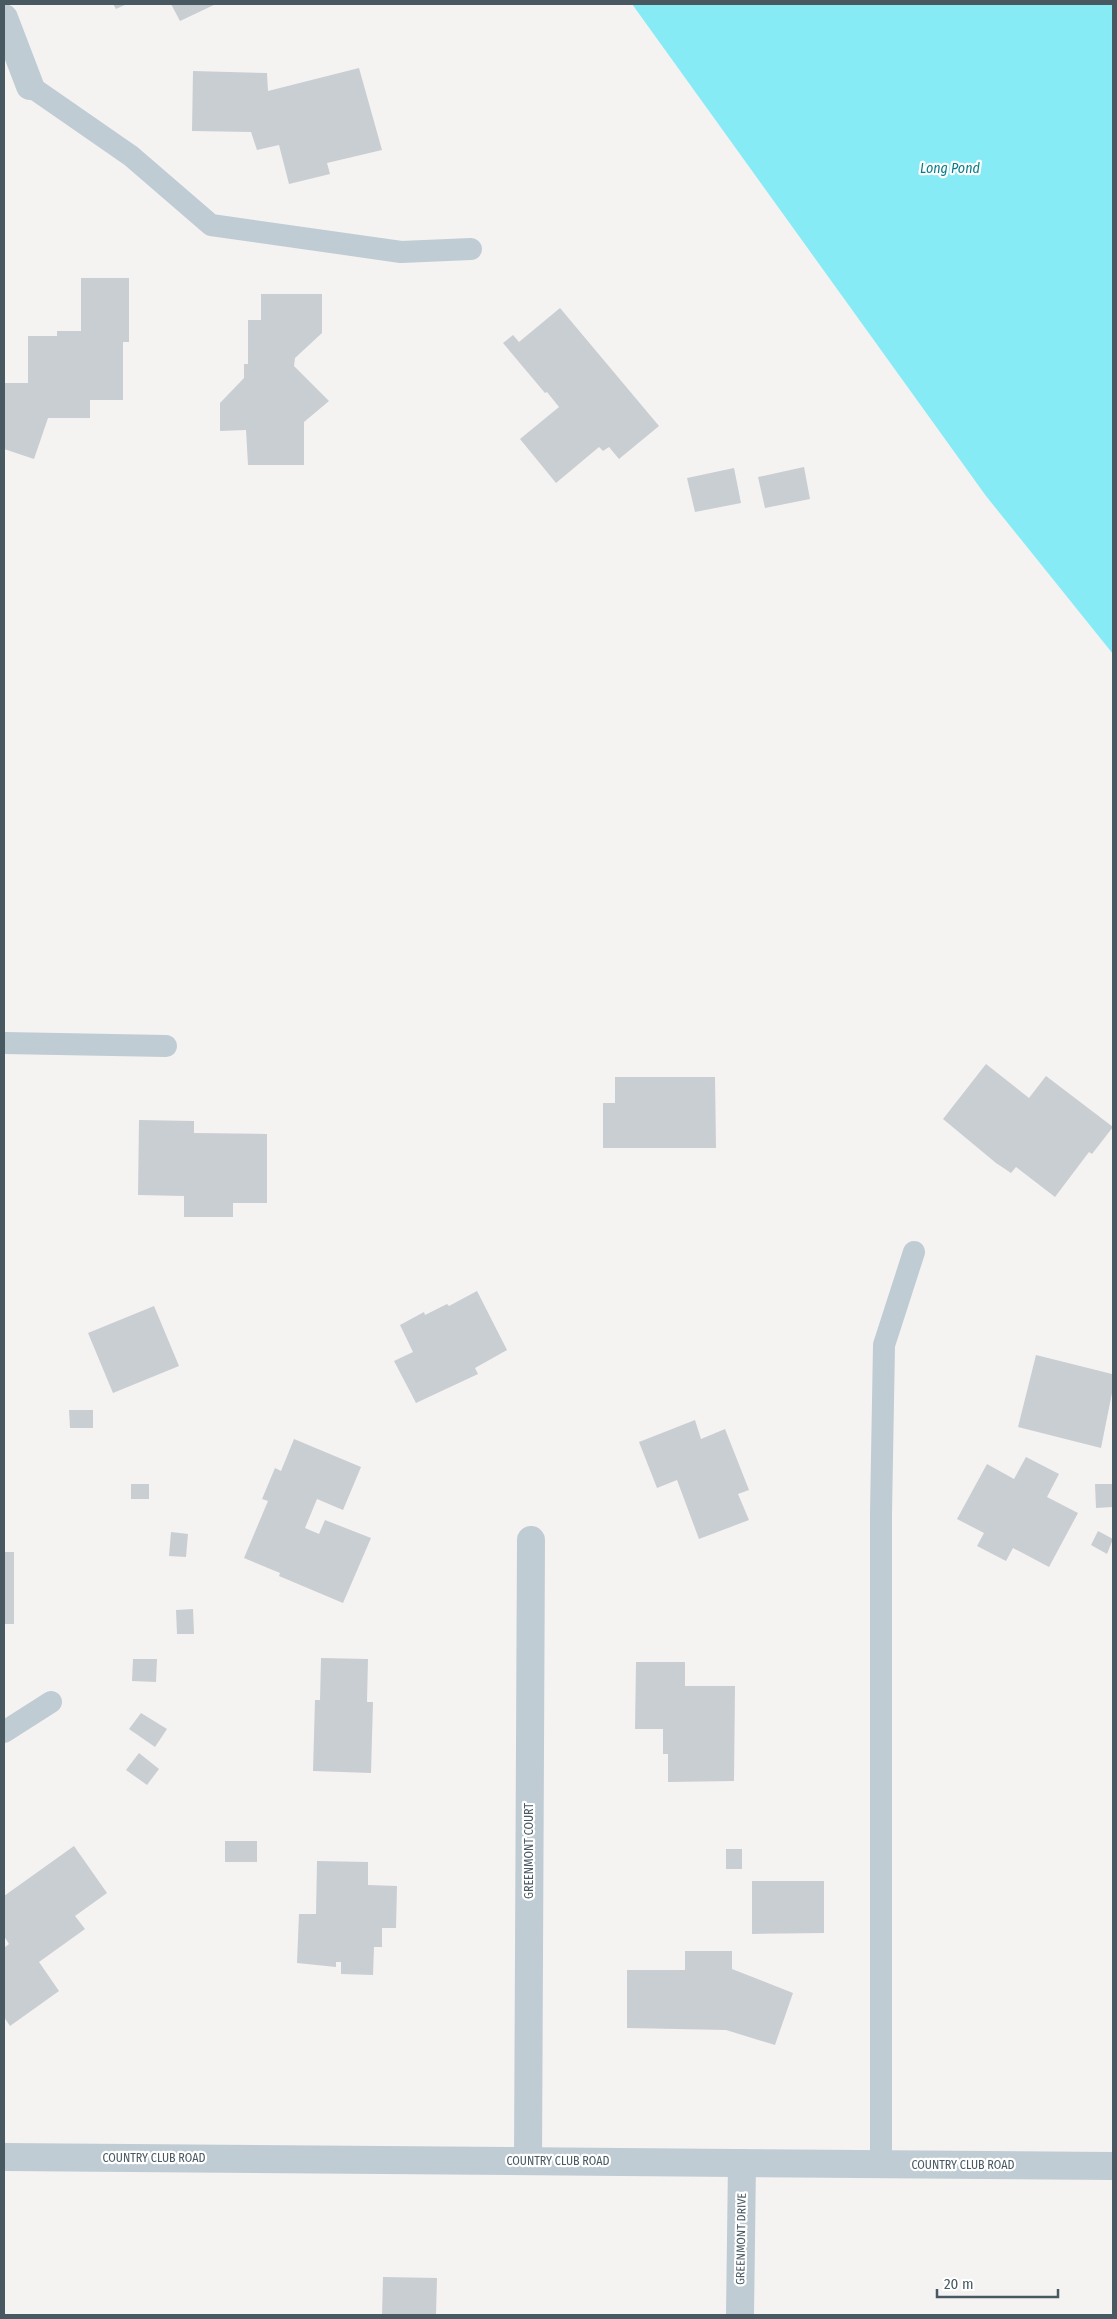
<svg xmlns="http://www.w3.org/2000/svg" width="1117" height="2319" font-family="'Fira Sans Condensed',sans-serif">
  <rect width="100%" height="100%" fill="#f5f2f2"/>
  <polygon fill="#87ebf6" points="632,4 1113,4 1113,654 986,496"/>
  <g fill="#c9ced2">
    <polygon points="113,4 127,4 116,9"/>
    <polygon points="171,4 216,4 180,21"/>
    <polygon points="359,68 382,150 327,163 330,174 289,184 279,145 257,150 251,132 192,131 193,71 267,73 268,91"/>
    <polygon points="81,278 129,278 129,342 123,342 123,400 90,400 90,418 48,418 34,459 4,449 4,383 28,383 28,336 57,336 57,331 81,331"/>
    <polygon points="261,294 322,294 322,333 295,358 294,366 329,401 304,422 304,465 248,465 246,430 220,431 220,403 244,378 244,364 248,364 248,320 261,320"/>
    <polygon points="560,308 659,426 619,459 609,447 603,451 599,447 556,483 520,439 559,407 547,392 545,393 503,343 513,335 519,342"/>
    <polygon points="804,467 810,499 765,508 758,477"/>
    <polygon points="734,468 741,503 695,512 687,478"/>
    <polygon points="986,1064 1029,1098 1046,1076 1113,1127 1092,1154 1089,1152 1055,1197 1016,1167 1011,1173 996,1163 943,1119"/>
    <polygon points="615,1077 715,1077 716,1148 603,1148 603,1103 615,1103"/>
    <polygon points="139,1120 194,1121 194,1133 267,1134 267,1203 233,1203 233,1217 184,1217 184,1196 138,1195"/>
    <polygon points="477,1291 507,1350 475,1368 478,1374 416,1403 394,1361 413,1352 400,1325 424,1312 425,1315 447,1304 449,1306"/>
    <polygon points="154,1306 179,1366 113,1393 88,1333"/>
    <polygon points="1036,1355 1112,1374 1113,1388 1101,1448 1018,1427"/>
    <polygon points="69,1410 93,1410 93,1428 70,1428"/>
    <polygon points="695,1420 701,1439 725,1429 749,1490 738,1494 749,1520 699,1539 677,1480 657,1488 639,1442"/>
    <polygon points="294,1439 361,1467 343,1510 317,1499 305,1528 319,1534 325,1520 371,1538 343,1603 279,1576 280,1573 244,1558 268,1501 262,1499 275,1468 281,1471"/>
    <polygon points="1026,1457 1059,1474 1047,1497 1078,1513 1049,1567 1013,1548 1006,1561 977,1546 984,1533 957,1519 987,1464 1014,1479"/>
    <rect x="131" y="1484" width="18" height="15"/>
    <polygon points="1095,1484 1113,1484 1113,1507 1096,1508"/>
    <polygon points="1098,1531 1113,1539 1107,1554 1091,1545"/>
    <polygon points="171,1532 188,1534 186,1557 169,1556"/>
    <rect x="4" y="1552" width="10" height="72"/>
    <polygon points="193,1609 194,1634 177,1634 176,1610"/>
    <polygon points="321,1658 368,1659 367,1702 373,1702 371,1773 313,1771 315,1700 320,1700"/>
    <polygon points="133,1659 157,1659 156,1682 132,1681"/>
    <polygon points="636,1662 685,1662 685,1686 735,1686 734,1781 668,1782 668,1754 663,1754 663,1729 635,1729"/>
    <polygon points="141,1713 167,1729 155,1747 129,1729"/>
    <polygon points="139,1753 159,1769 147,1785 126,1770"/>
    <rect x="225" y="1841" width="32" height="21"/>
    <polygon points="74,1846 107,1893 75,1916 85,1929 39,1962 59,1991 10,2026 4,2017 4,1948 9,1944 4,1936 4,1896"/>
    <rect x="726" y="1849" width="16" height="20"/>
    <polygon points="317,1861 368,1862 368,1885 397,1886 396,1928 382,1928 382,1947 374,1947 373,1975 341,1974 341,1962 336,1962 336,1967 297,1963 299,1914 316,1914"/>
    <polygon points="752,1881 824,1881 824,1933 752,1934"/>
    <polygon points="685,1951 732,1951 732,1969 793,1993 775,2045 726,2030 627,2028 627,1970 685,1970"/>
    <polygon points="383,2277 437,2278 436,2315 382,2315"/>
  </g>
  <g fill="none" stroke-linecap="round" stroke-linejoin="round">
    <g stroke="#bfccd3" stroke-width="22">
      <polyline points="30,86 131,156 211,225 401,252 471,249"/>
      <polyline points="4,1043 166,1046"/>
      <polyline points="4,1732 51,1702"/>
      <polyline points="881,2164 881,1513 884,1345 914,1252"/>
    </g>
    <g stroke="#bfccd3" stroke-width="28">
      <polyline points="4,18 30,86"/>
      <polyline points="528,2161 531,1540"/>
      <polyline points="740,2315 742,2163"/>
    </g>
    <polyline stroke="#bfccd3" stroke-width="28" points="4,2157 1113,2166"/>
  </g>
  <g text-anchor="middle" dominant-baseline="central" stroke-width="4.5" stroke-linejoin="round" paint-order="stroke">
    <g font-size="12" fill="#485962" stroke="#fff">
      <text transform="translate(529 1851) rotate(-90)">GREENMONT COURT</text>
      <text x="154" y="2158">COUNTRY CLUB ROAD</text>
      <text x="558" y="2161">COUNTRY CLUB ROAD</text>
      <text x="963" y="2165">COUNTRY CLUB ROAD</text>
      <text transform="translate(741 2239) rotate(-89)">GREENMONT DRIVE</text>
    </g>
    <g font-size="14" font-style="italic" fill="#057d89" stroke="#fff">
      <text x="950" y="168">Long Pond</text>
    </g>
  </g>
  <rect width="1117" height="2319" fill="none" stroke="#485962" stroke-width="10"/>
  <path d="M937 2289v8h121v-8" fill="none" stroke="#485962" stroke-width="2.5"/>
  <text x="944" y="2289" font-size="15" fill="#485962" stroke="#ffffff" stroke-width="4" paint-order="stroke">20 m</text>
</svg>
